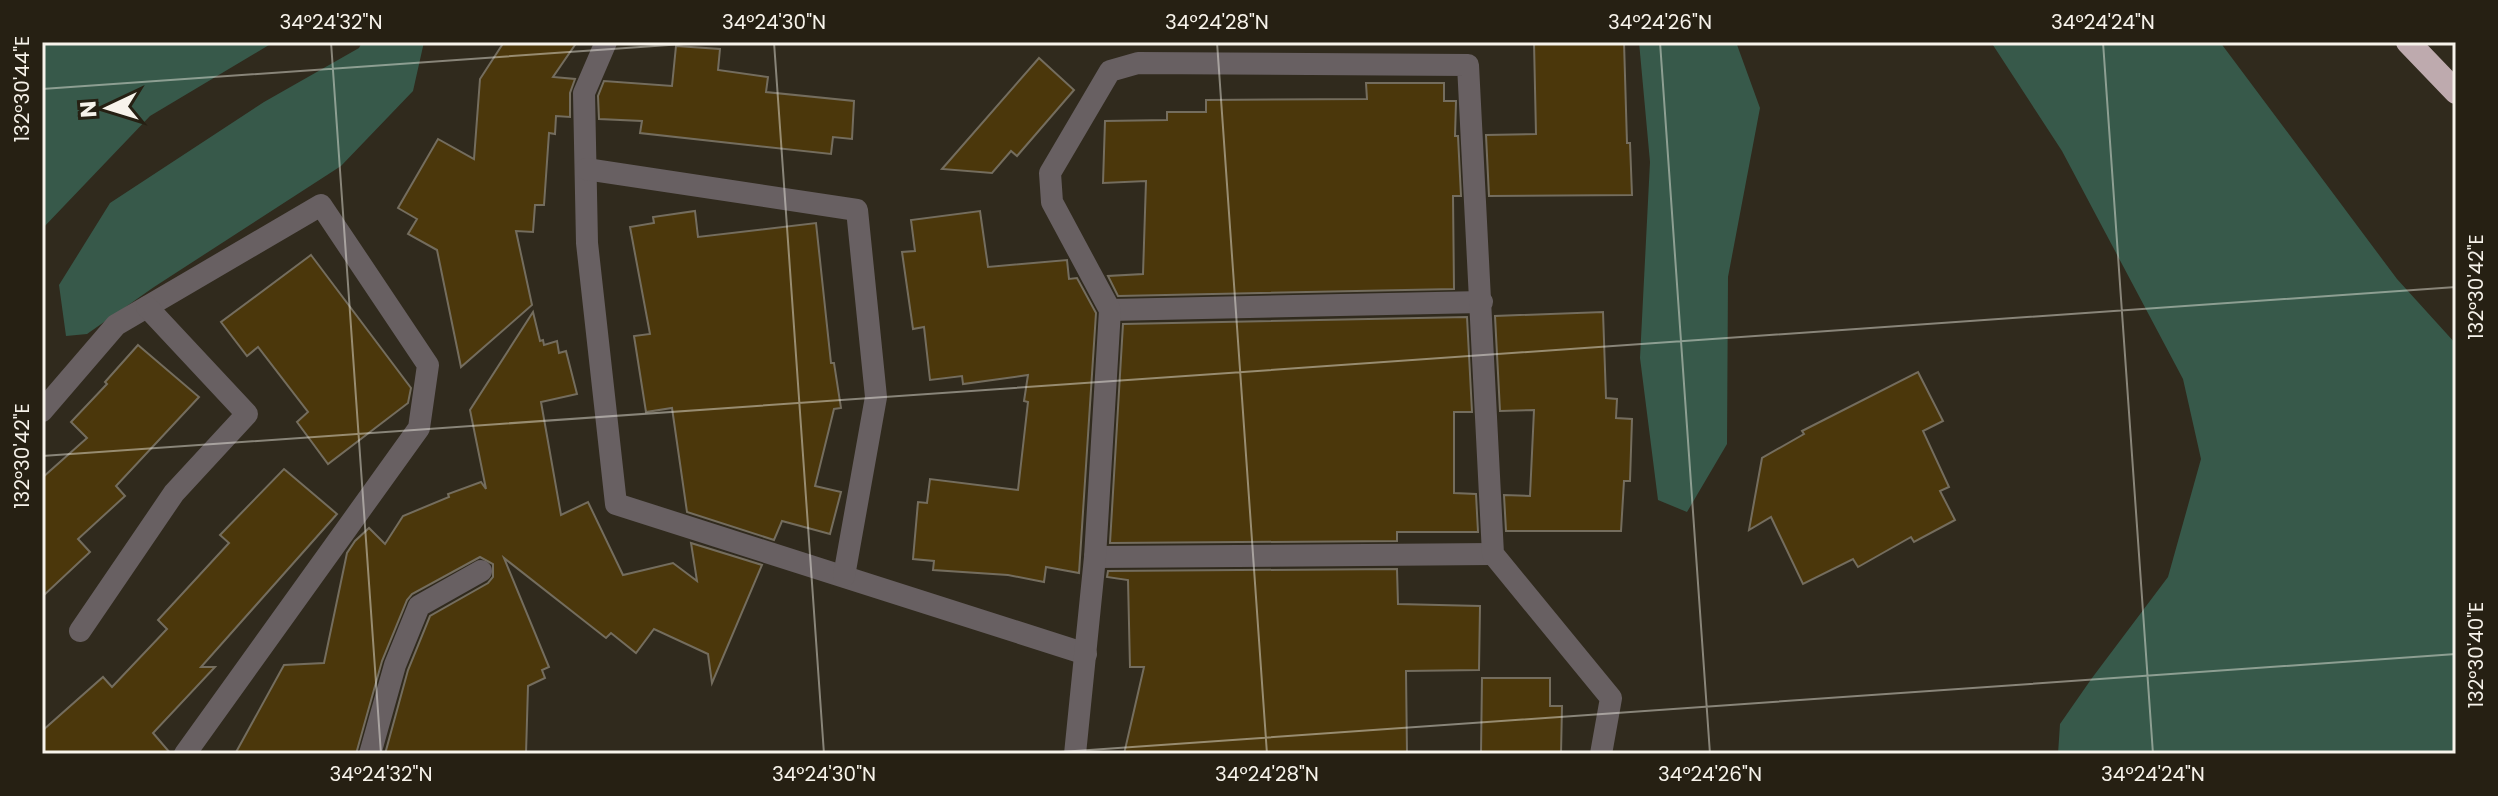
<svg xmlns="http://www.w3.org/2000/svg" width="2498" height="796" font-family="Poppins,sans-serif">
  <rect width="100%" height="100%" fill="#302a1d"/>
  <g fill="#37594a">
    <polygon points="42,42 274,42 150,116 42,229"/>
    <polygon points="362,42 424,42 413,91 341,166 154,287 87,334 66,336 59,285 110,203 264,102 359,48"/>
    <polygon points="1639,42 1736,42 1760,108 1728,277 1727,444 1687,512 1658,500 1640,358 1650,162"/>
    <polygon points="1991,42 2220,42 2397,279 2456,344 2456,754 2058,754 2060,724 2092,678 2168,577 2201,459 2183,379 2062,151"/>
  </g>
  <g fill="#4b370b" stroke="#746d5e" stroke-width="2">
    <polygon points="504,42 577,42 553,77 575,79 570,93 570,117 556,116 555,134 549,133 544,205 535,205 533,232 516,231 532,305 461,367 437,250 408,234 417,219 398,208 438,139 474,159 480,79"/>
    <polygon points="1534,42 1624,42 1627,143 1630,143 1632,195 1489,196 1486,135 1536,134"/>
    <polygon points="676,46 720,49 718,70 768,77 766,92 854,101 852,139 833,137 831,154 640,133 642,121 599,119 598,96 604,81 672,86"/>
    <polygon points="1039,58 1074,90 1017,156 1011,151 992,173 942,169"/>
    <polygon points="1366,83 1444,83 1444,101 1456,101 1455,136 1458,136 1461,196 1453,196 1454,289 1118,296 1108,276 1143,274 1146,181 1103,183 1105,121 1167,120 1167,112 1206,112 1206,100 1367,99"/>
    <polygon points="695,211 698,237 816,223 831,363 834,363 841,408 834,409 815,486 841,492 830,534 782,521 774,540 687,512 672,408 646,412 634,336 650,334 630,227 654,223 653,217"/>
    <polygon points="980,211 988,267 1067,260 1069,279 1077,278 1096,313 1079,573 1046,567 1044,582 1008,575 933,570 934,561 913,559 918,502 927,503 930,479 1018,490 1028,402 1024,401 1028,375 963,384 962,376 930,380 924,327 913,329 902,252 915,251 911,220"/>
    <polygon points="311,255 411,388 408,403 328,464 297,422 308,412 258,347 247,356 221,322"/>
    <polygon points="533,312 540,341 543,340 544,345 557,341 559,353 566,351 577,394 541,402 561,515 588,502 623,575 673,563 697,581 691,543 762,565 712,683 708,654 654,629 636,653 611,633 606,638 504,558 549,667 542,670 545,678 528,686 526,754 385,754 408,670 430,616 488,583 493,577 493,564 480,557 412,594 407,600 382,661 356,754 235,754 284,665 324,663 347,553 355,541 369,528 385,544 403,516 449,497 448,494 481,482 486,489 470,410"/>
    <polygon points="1603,312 1606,398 1617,399 1616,418 1632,419 1630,481 1624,481 1621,531 1506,531 1504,495 1530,496 1534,410 1500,411 1495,316"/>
    <polygon points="1467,317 1472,412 1454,412 1454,493 1476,494 1478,532 1397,532 1397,541 1110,543 1123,324"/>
    <polygon points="138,345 199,397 116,486 125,496 78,539 90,552 42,597 42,478 87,438 71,422 107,384 105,382"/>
    <polygon points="1918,372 1943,421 1923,431 1949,487 1940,491 1955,520 1914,542 1911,537 1858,567 1853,559 1803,584 1771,517 1749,530 1762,458 1804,434 1802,431"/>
    <polygon points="284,469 337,514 201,667 215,667 153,733 171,754 42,754 42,731 103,677 112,687 167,629 158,620 229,543 220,535"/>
    <polygon points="1397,569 1398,604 1480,606 1479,670 1406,671 1407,754 1124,754 1144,667 1130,667 1128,580 1107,577 1108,571"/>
    <polygon points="1482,678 1550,678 1550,706 1562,706 1561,754 1481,754"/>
  </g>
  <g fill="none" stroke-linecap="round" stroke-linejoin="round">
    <g stroke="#686062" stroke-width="22">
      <polyline points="606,42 584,93 587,243 616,504 1086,654"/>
      <polyline points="586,169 857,210 876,397 844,576"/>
      <polyline points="1110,310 1482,302"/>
      <polyline points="42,411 116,325 321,205 428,365 419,428 185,754"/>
      <polyline points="1095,557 1493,554"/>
      <polyline points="80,631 174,493 247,414 147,307"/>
      <polyline points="370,754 395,665 419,606 481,571"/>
      <polyline points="1075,754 1095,557 1110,310 1052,202 1050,173 1110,71 1138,63 1468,65 1493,554 1611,698 1601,754"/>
    </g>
    <polyline stroke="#beaaae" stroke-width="24" points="2408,42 2456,92"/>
  </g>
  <path fill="none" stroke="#f7f3eb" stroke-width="2" stroke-opacity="0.45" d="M331,42L381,754M774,42L824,754M1217,42L1267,754M1660,42L1710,754M2103,42L2153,754M42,89L712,42M42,456L2456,287M1032,754L2456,654"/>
  <rect width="2498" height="796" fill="none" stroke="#262013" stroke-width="88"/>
  <g transform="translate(108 108) rotate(266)" stroke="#262013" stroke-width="6" paint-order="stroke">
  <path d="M0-6L14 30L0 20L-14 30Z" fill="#f7f3eb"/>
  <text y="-12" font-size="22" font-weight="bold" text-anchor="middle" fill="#f7f3eb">N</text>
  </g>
  <rect x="44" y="44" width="2410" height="708" fill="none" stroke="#f7f3eb" stroke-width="3"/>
  <g font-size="20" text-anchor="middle" fill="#f7f3eb">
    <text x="331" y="29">34°24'32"N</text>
    <text x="774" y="29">34°24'30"N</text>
    <text x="1217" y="29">34°24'28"N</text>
    <text x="1660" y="29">34°24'26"N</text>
    <text x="2103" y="29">34°24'24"N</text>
    <text transform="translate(22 89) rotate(-90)" y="7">132°30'44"E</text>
    <text transform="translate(2476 287) rotate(-90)" y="7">132°30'42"E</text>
    <text transform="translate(22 456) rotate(-90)" y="7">132°30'42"E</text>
    <text transform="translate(2476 655) rotate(-90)" y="7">132°30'40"E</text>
    <text x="381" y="781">34°24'32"N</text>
    <text x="824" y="781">34°24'30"N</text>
    <text x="1267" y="781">34°24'28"N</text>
    <text x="1710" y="781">34°24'26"N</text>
    <text x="2153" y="781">34°24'24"N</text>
  </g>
</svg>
